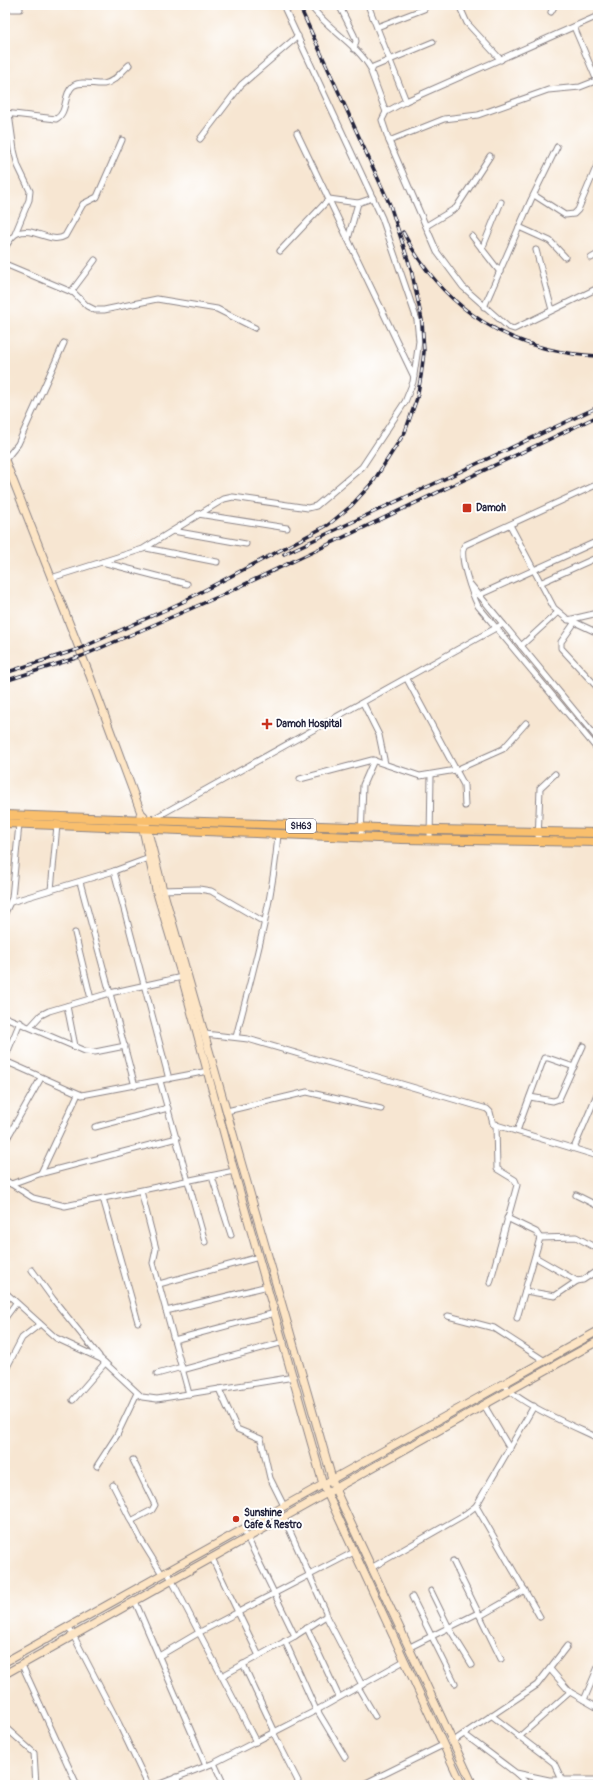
<svg xmlns="http://www.w3.org/2000/svg" width="603" height="1790" font-family="Pangolin,sans-serif">
  <rect width="100%" height="100%" fill="#fff"/>
  <filter id="ink" filterUnits="userSpaceOnUse"><feTurbulence type="fractalNoise" baseFrequency=".025" numOctaves="2"/><feDisplacementMap in="SourceGraphic" scale="8" xChannelSelector="R" yChannelSelector="G"/><feConvolveMatrix kernelMatrix="1 2 1 2 8 2 1 2 1" color-interpolation-filters="sRGB"/></filter>
  <filter id="wash" filterUnits="userSpaceOnUse"><feTurbulence type="fractalNoise" baseFrequency=".012" numOctaves="4" result="noise"/><feDisplacementMap in="SourceGraphic" scale="16" xChannelSelector="R" yChannelSelector="G"/><feGaussianBlur stdDeviation="0.9" result="paint"/><feColorMatrix in="noise" values="0 0 0 0 0 0 0 0 0 0 0 0 0 0 0 0 0 1.4 0 .05"/><feComposite in="paint" operator="in"/></filter>
  <g filter="url(#wash)">
    <rect width="100%" height="100%" fill="#f7e6d2"/>
  </g>
  <g filter="url(#ink)">
    <g fill="none" stroke-linecap="round" stroke-linejoin="round">
      <defs>
        <g id="street">
          <path d="M310,5C327,29 356,43 371,69"/>
          <polyline points="339,5 354,35 356,41 354,49"/>
          <polyline points="368,5 406,101"/>
          <polyline points="459,5 467,23 501,60"/>
          <polyline points="5,9 20,9"/>
          <polyline points="551,12 555,5"/>
          <polyline points="598,16 406,101 386,112 382,120 389,141 437,252 463,287 508,327 514,329 598,288"/>
          <polyline points="377,27 424,9"/>
          <polyline points="574,27 597,81"/>
          <polyline points="386,112 371,72 373,67 433,42"/>
          <path d="M5,113L56,119C68,113 63,94 73,86C81,80 95,85 104,84C115,82 122,71 129,65"/>
          <polyline points="9,114 14,150 18,166 30,191 29,200 15,234"/>
          <polyline points="297,133 414,377"/>
          <polyline points="200,139 241,85 298,36"/>
          <polyline points="389,141 444,119 478,115 548,90 580,87 598,80"/>
          <polyline points="534,195 565,215 574,214 578,210 598,163"/>
          <polyline points="426,226 456,208 490,156"/>
          <polyline points="519,227 550,241 565,257"/>
          <polyline points="472,236 500,272"/>
          <polyline points="348,239 358,203"/>
          <path d="M5,248C8,243 12,235 18,233C33,226 51,245 65,236L83,204L97,197L122,140"/>
          <polyline points="482,249 501,202"/>
          <polyline points="536,250 552,310"/>
          <polyline points="280,251 329,199 358,203 373,198"/>
          <polyline points="591,258 598,254"/>
          <polyline points="5,264 74,293 87,306 95,310 104,310 157,299 217,309 255,328"/>
          <polyline points="71,292 95,260"/>
          <polyline points="484,307 531,200 557,147"/>
          <polyline points="5,460 18,444 64,343"/>
          <path d="M598,484L465,545C457,554 473,596 478,606L598,750"/>
          <polyline points="198,514 287,528"/>
          <polyline points="510,525 554,608 566,618 598,633"/>
          <polyline points="173,531 246,544"/>
          <polyline points="146,548 217,562"/>
          <polyline points="102,562 187,584"/>
          <polyline points="51,578 143,549 224,499 233,497 308,508 316,506 362,467 405,402 413,382 419,341 417,320 382,218 283,5"/>
          <polyline points="540,583 598,557"/>
          <polyline points="471,585 598,739"/>
          <polyline points="479,595 598,541"/>
          <polyline points="568,620 598,613"/>
          <polyline points="575,622 561,642 561,648 598,688"/>
          <polyline points="521,646 558,612"/>
          <polyline points="407,679 464,785 465,806"/>
          <polyline points="363,703 379,735 385,764"/>
          <polyline points="300,779 372,760 420,776 456,770 503,749 526,723"/>
          <polyline points="153,819 503,624"/>
          <polyline points="361,837 363,785 374,760"/>
          <polyline points="430,839 431,775"/>
          <polyline points="538,841 540,788 555,774"/>
          <polyline points="114,871 169,1079"/>
          <polyline points="80,882 135,1086"/>
          <polyline points="51,890 57,825"/>
          <polyline points="161,890 199,889 211,891 264,922"/>
          <polyline points="11,902 114,871 152,857"/>
          <polyline points="5,913 12,898 19,824"/>
          <polyline points="75,933 91,999"/>
          <polyline points="67,1006 75,1046"/>
          <polyline points="5,1017 85,1051 95,1052 125,1046"/>
          <polyline points="30,1027 41,1015 49,1011 110,993 182,977"/>
          <polyline points="205,1034 248,1039 487,1109 490,1112 493,1124 598,1156"/>
          <path d="M236,1037C253,970 273,903 278,834"/>
          <polyline points="5,1058 20,1022"/>
          <polyline points="5,1061 82,1095 208,1071"/>
          <polyline points="160,1081 205,1242"/>
          <polyline points="530,1097 553,1101 559,1099 583,1046"/>
          <polyline points="227,1111 307,1092 381,1109"/>
          <polyline points="95,1127 168,1108"/>
          <polyline points="517,1131 544,1058 548,1058 574,1067"/>
          <polyline points="5,1142 41,1078"/>
          <polyline points="574,1148 598,1092"/>
          <polyline points="41,1173 78,1094"/>
          <polyline points="212,1177 231,1235"/>
          <polyline points="5,1180 33,1198 65,1206 234,1171"/>
          <polyline points="11,1184 39,1174 177,1138"/>
          <polyline points="141,1191 156,1249 153,1263 189,1394"/>
          <polyline points="576,1195 598,1206"/>
          <polyline points="103,1198 138,1322"/>
          <polyline points="507,1218 536,1232 540,1238 517,1318"/>
          <polyline points="540,1238 576,1237 598,1249"/>
          <polyline points="535,1257 577,1281 583,1280 598,1270"/>
          <polyline points="32,1270 53,1299 99,1356"/>
          <polyline points="490,1283 517,1185 515,1180 497,1169 496,1124"/>
          <polyline points="159,1284 259,1257"/>
          <polyline points="525,1291 555,1296 577,1281"/>
          <polyline points="5,1292 56,1338 101,1359 142,1397 157,1399 294,1377"/>
          <polyline points="166,1311 268,1286"/>
          <polyline points="448,1316 494,1328 545,1361"/>
          <polyline points="5,1318 16,1303"/>
          <polyline points="174,1340 275,1313"/>
          <polyline points="182,1370 284,1342"/>
          <polyline points="5,1371 22,1338 40,1324"/>
          <polyline points="157,1374 182,1367"/>
          <path d="M504,1385C520,1404 573,1426 598,1438"/>
          <polyline points="219,1389 237,1429 261,1439 270,1478 284,1506"/>
          <polyline points="73,1400 105,1363"/>
          <polyline points="484,1405 510,1449"/>
          <polyline points="97,1466 117,1435 137,1393"/>
          <polyline points="113,1485 141,1540 162,1574"/>
          <polyline points="476,1506 540,1617"/>
          <polyline points="131,1521 152,1510 155,1505 133,1460"/>
          <polyline points="243,1529 295,1636"/>
          <polyline points="212,1558 259,1656"/>
          <polyline points="453,1561 501,1659"/>
          <polyline points="371,1568 464,1515 476,1506 534,1406"/>
          <polyline points="167,1571 256,1742"/>
          <polyline points="431,1591 449,1628 472,1665"/>
          <polyline points="412,1597 455,1683"/>
          <polyline points="135,1601 206,1766"/>
          <polyline points="326,1616 362,1685"/>
          <polyline points="480,1616 525,1590"/>
          <polyline points="69,1627 119,1724 148,1785"/>
          <polyline points="307,1628 339,1697"/>
          <polyline points="285,1641 316,1710"/>
          <polyline points="408,1648 478,1613"/>
          <polyline points="159,1656 200,1632 354,1552"/>
          <polyline points="243,1664 275,1732"/>
          <polyline points="22,1665 77,1785"/>
          <polyline points="550,1669 570,1692 598,1708"/>
          <polyline points="222,1676 295,1636 326,1616 326,1612 284,1518"/>
          <polyline points="358,1687 375,1716"/>
          <polyline points="584,1700 598,1667"/>
          <polyline points="317,1710 345,1757"/>
          <polyline points="491,1715 554,1763 562,1780"/>
          <polyline points="5,1727 34,1753 36,1785"/>
          <polyline points="273,1732 298,1781 297,1785"/>
          <polyline points="464,1734 516,1773 549,1780 598,1780"/>
          <polyline points="519,1737 570,1692"/>
          <polyline points="452,1742 537,1685 567,1646"/>
          <polyline points="214,1763 317,1710 404,1661"/>
          <polyline points="517,1774 529,1785"/>
          <polyline points="176,1777 180,1785"/>
          <polyline points="157,1785 214,1763 224,1785"/>
          <polyline points="362,1785 443,1745"/>
        </g>
        <g id="secondary">
          <polyline points="5,460 90,676 141,813 144,816 163,890 335,1489 473,1785"/>
          <polyline points="140,815 156,890 182,977 234,1171 323,1484 462,1785"/>
          <polyline points="5,1662 598,1331"/>
          <polyline points="5,1674 598,1341"/>
        </g>
        <g id="primary">
          <polyline points="5,815 436,830 598,833"/>
          <polyline points="5,823 402,839 598,842"/>
        </g>
      </defs>
      <use href="#street" stroke="#8c8486" stroke-width="7"/>
      <use href="#secondary" stroke="#8c8486" stroke-width="9"/>
      <use href="#primary" stroke="#8c8486" stroke-width="10"/>
      <use href="#street" stroke="#fff" stroke-width="5"/>
      <use href="#secondary" stroke="#fde5c5" stroke-width="7"/>
      <use href="#primary" stroke="#f9bf6d" stroke-width="8"/>
      <defs>
        <g id="rail">
          <path d="M403,232C443,310 511,352 598,356"/>
          <polyline points="284,554 598,407"/>
          <polyline points="182,602 328,525 351,506 373,482 405,432 417,398 421,376 424,352 422,320 411,269 390,205 299,5"/>
          <polyline points="5,673 79,649 187,600"/>
          <polyline points="5,681 82,656 220,596 598,416"/>
        </g>
      </defs>
      <use href="#rail" stroke="#22223b" stroke-width="3.5"/>
      <use href="#rail" stroke="#fff" stroke-width="2" stroke-dasharray="6" stroke-linecap="butt"/>
    </g>
  </g>
  <g fill="#c8321e" stroke="#fff" stroke-width="1.5">
    <rect x="462" y="503" width="10" height="10" rx="2"/>
    <path d="M265 718h4v4h4v4h-4v4h-4v-4h-4v-4h4z"/>
    <circle cx="236" cy="1519" r="4"/>
  </g>
  <g text-anchor="middle" dominant-baseline="central" stroke-width="4" stroke-linejoin="round" paint-order="stroke">
    <rect fill="#fff" stroke="#646476" stroke-width="1" x="286" y="819" width="30" height="14" rx="3"/>
    <g font-size="9" font-weight="bold" fill="#22223b">
      <text x="301" y="826">SH63</text>
    </g>
    <g font-size="10" font-weight="bold" fill="#22223b" stroke="#fff" text-anchor="start">
      <text x="476" y="508">Damoh</text>
      <text x="276" y="724">Damoh Hospital</text>
      <text x="244" y="1513">Sunshine<tspan x="244" dy="12">Cafe &amp; Restro</tspan></text>
    </g>
  </g>
  <rect width="603" height="1790" fill="none" stroke="#fff" stroke-width="20"/>
</svg>
